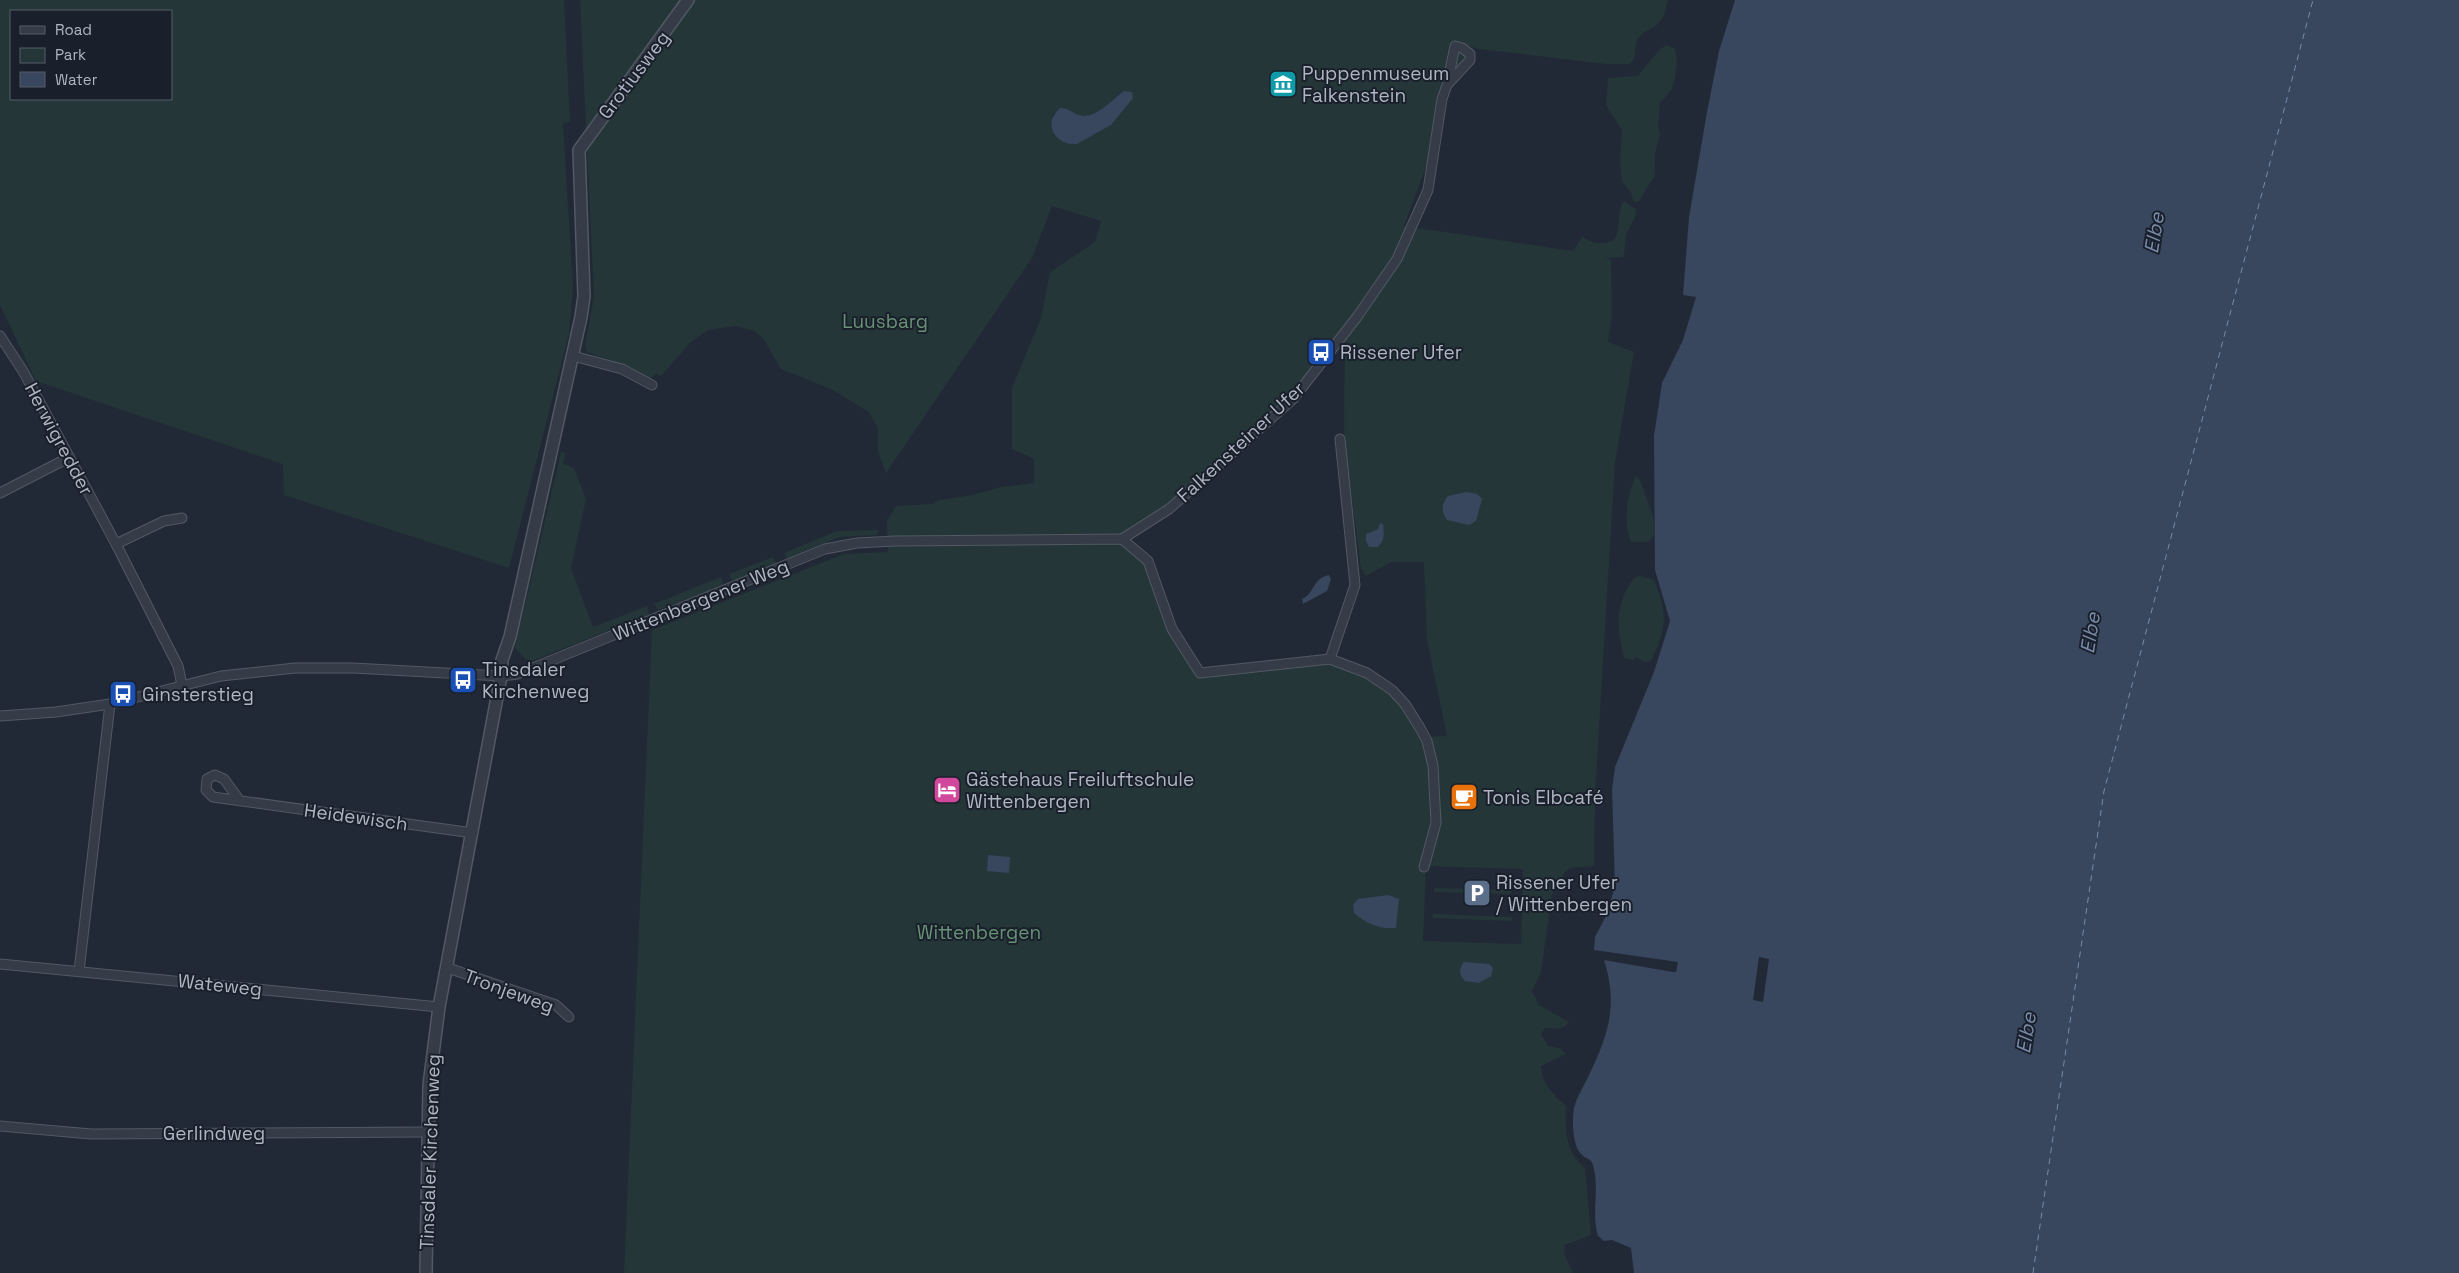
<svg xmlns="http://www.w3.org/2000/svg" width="2459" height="1273" font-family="'Space Grotesk',sans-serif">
  <rect width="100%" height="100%" fill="#222936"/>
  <g fill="#243638" fill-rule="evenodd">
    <path d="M0,0H564L570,122L563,123L573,288L569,334L509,568L284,495L283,464L36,381L0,305ZM171,11V99H11V11Z"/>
    <path d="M580,0H1668C1666,9 1664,18 1657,25C1650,30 1643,31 1638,39C1633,48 1638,56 1630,64H1606L1479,49L1462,44L1459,53L1464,54L1467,59L1454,72L1428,161L1404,226L1573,251L1582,237C1589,241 1596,244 1605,243C1626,241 1614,213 1624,201L1636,209C1637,218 1631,224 1627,232C1624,239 1626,249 1623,257L1605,258L1611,260L1612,315L1608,342L1634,352L1615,462L1595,794L1594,866L1570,868L1565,872L1552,894L1541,972L1532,991L1539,1005L1569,1022C1563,1031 1555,1028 1545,1028L1541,1034L1548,1046L1560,1048L1566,1054L1541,1066C1541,1083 1554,1095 1566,1106C1565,1131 1565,1151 1585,1168L1591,1235L1565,1245L1564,1253L1573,1273H624L652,630L844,554L888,552L887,520L896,506L933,504L940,500L972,495L1002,487L1034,483V459L1012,449V388L1041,318L1050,272L1095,242L1101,221L1052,206L1032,258L886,473L878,452V429L869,412L831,389L781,369L763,338L754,331L736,326L708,330L691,342L661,376L656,374L649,379L627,366L587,352L585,345L594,297ZM1124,91L1098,133L1073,144L1055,136L1053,114L1060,108C1068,109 1072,113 1079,115C1096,120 1112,99 1124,91ZM1345,327L1344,436L1361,569L1366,576L1391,562H1424L1427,640L1447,736L1421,737L1402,703L1372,678L1333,662L1203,676C1164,642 1167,606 1147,564C1142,554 1127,545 1119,537L1169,506L1298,393ZM1426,866L1523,869L1521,944L1423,941Z"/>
    <polygon points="1667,45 1675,49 1677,61 1675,78 1671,90 1660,103 1658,124 1660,134 1655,154 1655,175 1639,201 1634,202 1631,193 1622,181 1620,160 1622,130 1606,105 1608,78 1638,76 1660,49"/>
    <polygon points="561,452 565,453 563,464 574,468 586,499 571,568 593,627 647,606 649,615 529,662 515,648"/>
    <path d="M1636,476L1640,480L1653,516L1654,534L1648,542H1631C1623,523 1627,494 1636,476Z"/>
    <polygon points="879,530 876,535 839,537 787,559 784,553 837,531"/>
    <polygon points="773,557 777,564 732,581 729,574"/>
    <path d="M1640,576L1654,580C1668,614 1667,628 1651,661L1645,662L1636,657L1633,660L1624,658C1617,627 1614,603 1635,577Z"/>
    <polygon points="721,577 724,585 658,610 654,604"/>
    <polygon points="1434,888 1511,890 1511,894 1434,892"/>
    <polygon points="1433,914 1512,917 1512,921 1433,918"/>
  </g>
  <g fill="#38465e">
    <path d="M1735,0H2459V1273H1634L1631,1248L1612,1240L1604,1241L1598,1236C1591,1213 1600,1189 1593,1165C1591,1158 1586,1159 1582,1155C1572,1146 1572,1120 1574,1108C1577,1096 1585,1084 1590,1073C1609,1033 1618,1004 1604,960L1673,972H1676L1678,962L1594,950L1595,937L1607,914L1615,886L1612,789L1615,767L1654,672L1670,621L1655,570L1654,436L1662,383L1683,340L1696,297L1683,295L1689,217L1707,112L1719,51Z"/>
    <path d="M1124,91L1132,92L1133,98L1111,125L1077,144C1055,146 1042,123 1060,108C1069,108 1072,113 1079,115C1096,120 1112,99 1124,91Z"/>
    <path d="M1466,492L1477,494L1482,499L1476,521L1469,525L1447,520C1441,511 1441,505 1448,496Z"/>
    <path d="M1380,523L1383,524C1384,533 1385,540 1378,547H1369L1366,541V534L1378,529Z"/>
    <path d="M1329,575L1331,579L1327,591L1303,604L1302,599C1315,594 1312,578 1329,575Z"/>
    <polygon points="988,855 1010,857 1009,873 987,871"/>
    <path d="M1388,895L1399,899L1396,928C1381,930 1365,923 1354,913L1353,905L1358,899Z"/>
    <path d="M1464,962L1489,964L1493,968L1491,976L1479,983L1465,981C1459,974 1458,970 1464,962Z"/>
  </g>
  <polygon fill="#222936" points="1759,957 1769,959 1763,1002 1753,1000"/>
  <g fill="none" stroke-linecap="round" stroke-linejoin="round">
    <polyline stroke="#798baa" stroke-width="1" stroke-dasharray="6 5" stroke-linecap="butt" points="2033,1273 2104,791 2313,0"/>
    <defs>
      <g id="minor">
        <polyline points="0,336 23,371 116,544 178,666 182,685"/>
        <polyline points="573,356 622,369 652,385"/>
        <polyline points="0,493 68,458"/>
        <polyline points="1122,539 1169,509 1293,399 1357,317 1397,259 1428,190 1442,99 1447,85 1455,46 1462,48 1470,54 1470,60 1447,85"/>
        <polyline points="116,544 164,521 182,518"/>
        <polyline points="1330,659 1355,585 1340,439"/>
        <polyline points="0,716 56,712 110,704 221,676 295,668 353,668 501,676 518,674 825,549 857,543 895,541 1122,539 1148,561 1172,629 1200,673 1330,659 1367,673 1392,690 1405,704 1420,728 1427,741 1433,766 1436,823 1424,867"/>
        <polyline points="240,801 224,779 215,775 207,779 206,790 213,797 473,833"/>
        <polyline points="0,964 439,1007"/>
        <polyline points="448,968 556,1005 569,1017"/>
        <polyline points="79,971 110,704"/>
        <polyline points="0,1126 91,1134 428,1132"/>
      </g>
      <polyline id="tertiary" points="426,1273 429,1085 439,1007 501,676 502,660 510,637 581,317 584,296 579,150 688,0"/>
    </defs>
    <use href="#minor" stroke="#525964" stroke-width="11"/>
    <use href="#tertiary" stroke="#525964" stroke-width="14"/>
    <use href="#minor" stroke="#353b47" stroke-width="9"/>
    <use href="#tertiary" stroke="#353b47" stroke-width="11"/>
  </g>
  <defs>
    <symbol id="museum-square" viewBox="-11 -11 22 22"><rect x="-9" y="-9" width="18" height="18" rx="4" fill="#0f9aa8" stroke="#1a202b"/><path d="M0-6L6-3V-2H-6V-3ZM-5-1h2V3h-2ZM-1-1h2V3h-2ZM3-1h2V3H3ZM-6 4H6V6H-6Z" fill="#fff"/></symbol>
    <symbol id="bus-square" viewBox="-11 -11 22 22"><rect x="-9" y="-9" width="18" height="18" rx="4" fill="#1a4fb4" stroke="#1a202b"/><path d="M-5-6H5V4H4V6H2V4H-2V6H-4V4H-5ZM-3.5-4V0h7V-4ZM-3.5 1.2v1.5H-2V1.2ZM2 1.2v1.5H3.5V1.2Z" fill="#fff"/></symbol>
    <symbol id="hotel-square" viewBox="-11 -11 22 22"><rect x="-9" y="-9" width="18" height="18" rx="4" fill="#d1479c" stroke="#1a202b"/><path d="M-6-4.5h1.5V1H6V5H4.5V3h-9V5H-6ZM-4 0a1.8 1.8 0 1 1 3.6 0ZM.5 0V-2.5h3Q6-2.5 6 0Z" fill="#fff"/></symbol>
    <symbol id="cafe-square" viewBox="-11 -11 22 22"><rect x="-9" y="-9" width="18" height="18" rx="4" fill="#e8710a" stroke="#1a202b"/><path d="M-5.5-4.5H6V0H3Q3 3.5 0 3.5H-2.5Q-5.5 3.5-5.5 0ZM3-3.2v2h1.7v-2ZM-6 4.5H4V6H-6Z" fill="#fff"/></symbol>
    <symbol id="parking-square" viewBox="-11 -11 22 22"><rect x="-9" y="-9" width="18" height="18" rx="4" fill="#5c6f8a" stroke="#1a202b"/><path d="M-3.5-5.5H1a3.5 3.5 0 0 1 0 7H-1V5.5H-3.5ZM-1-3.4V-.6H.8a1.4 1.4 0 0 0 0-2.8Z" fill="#fff"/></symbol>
  </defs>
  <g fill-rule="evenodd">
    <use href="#museum-square" x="1267" y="68" width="32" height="32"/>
    <use href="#bus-square" x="1305" y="336" width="32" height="32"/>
    <use href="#bus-square" x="447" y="664" width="32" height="32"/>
    <use href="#bus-square" x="107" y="678" width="32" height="32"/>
    <use href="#hotel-square" x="931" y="774" width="32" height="32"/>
    <use href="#cafe-square" x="1448" y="781" width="32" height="32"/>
    <use href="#parking-square" x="1461" y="877" width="32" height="32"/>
  </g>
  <g text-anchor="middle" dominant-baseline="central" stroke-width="4" stroke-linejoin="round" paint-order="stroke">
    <g font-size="19" fill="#afb6c3" stroke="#1a202b" text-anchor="start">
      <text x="1302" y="73">Puppenmuseum<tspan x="1302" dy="22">Falkenstein</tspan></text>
      <text x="1340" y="352">Rissener Ufer</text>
      <text x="482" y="669">Tinsdaler<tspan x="482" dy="22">Kirchenweg</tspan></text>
      <text x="142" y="694">Ginsterstieg</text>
      <text x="966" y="779">Gästehaus Freiluftschule<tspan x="966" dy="22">Wittenbergen</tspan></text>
      <text x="1483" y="797">Tonis Elbcafé</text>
      <text x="1496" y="882">Rissener Ufer<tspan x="1496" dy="22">/ Wittenbergen</tspan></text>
    </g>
    <g font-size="19" fill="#afb6c3" stroke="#1a202b">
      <text transform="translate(634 75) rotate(-53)">Grotiusweg</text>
      <text transform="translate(59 439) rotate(62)">Herwigredder</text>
      <text transform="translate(1241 442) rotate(-43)">Falkensteiner Ufer</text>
      <text transform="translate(701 600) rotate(-22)">Wittenbergener Weg</text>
      <text transform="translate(356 817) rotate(8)">Heidewisch</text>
      <text transform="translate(220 985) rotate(6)">Wateweg</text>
      <text transform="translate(509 991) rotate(20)">Tronjeweg</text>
      <text x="214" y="1133">Gerlindweg</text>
      <text transform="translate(430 1152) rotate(-88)">Tinsdaler Kirchenweg</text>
    </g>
    <g font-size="19" fill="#689275" stroke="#1a202b">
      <text x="885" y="321">Luusbarg</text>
      <text x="979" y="932">Wittenbergen</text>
    </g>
    <g font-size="20" font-style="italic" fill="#798baa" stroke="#1a202b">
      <text transform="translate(2154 233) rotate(-81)">Elbe</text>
      <text transform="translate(2090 633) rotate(-81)">Elbe</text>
      <text transform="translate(2026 1033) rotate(-81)">Elbe</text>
    </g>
  </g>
  <rect x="10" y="10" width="162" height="90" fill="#1a202b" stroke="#565c68"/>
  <rect x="20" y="26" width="25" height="8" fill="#353b47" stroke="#565c68"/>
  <text x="55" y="35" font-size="15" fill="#afb6c3">Road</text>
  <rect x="20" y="48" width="25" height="15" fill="#243638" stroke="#565c68"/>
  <text x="55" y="60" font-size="15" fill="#afb6c3">Park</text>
  <rect x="20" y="72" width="25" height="15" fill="#38465e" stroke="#565c68"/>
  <text x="55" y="85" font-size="15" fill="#afb6c3">Water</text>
</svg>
